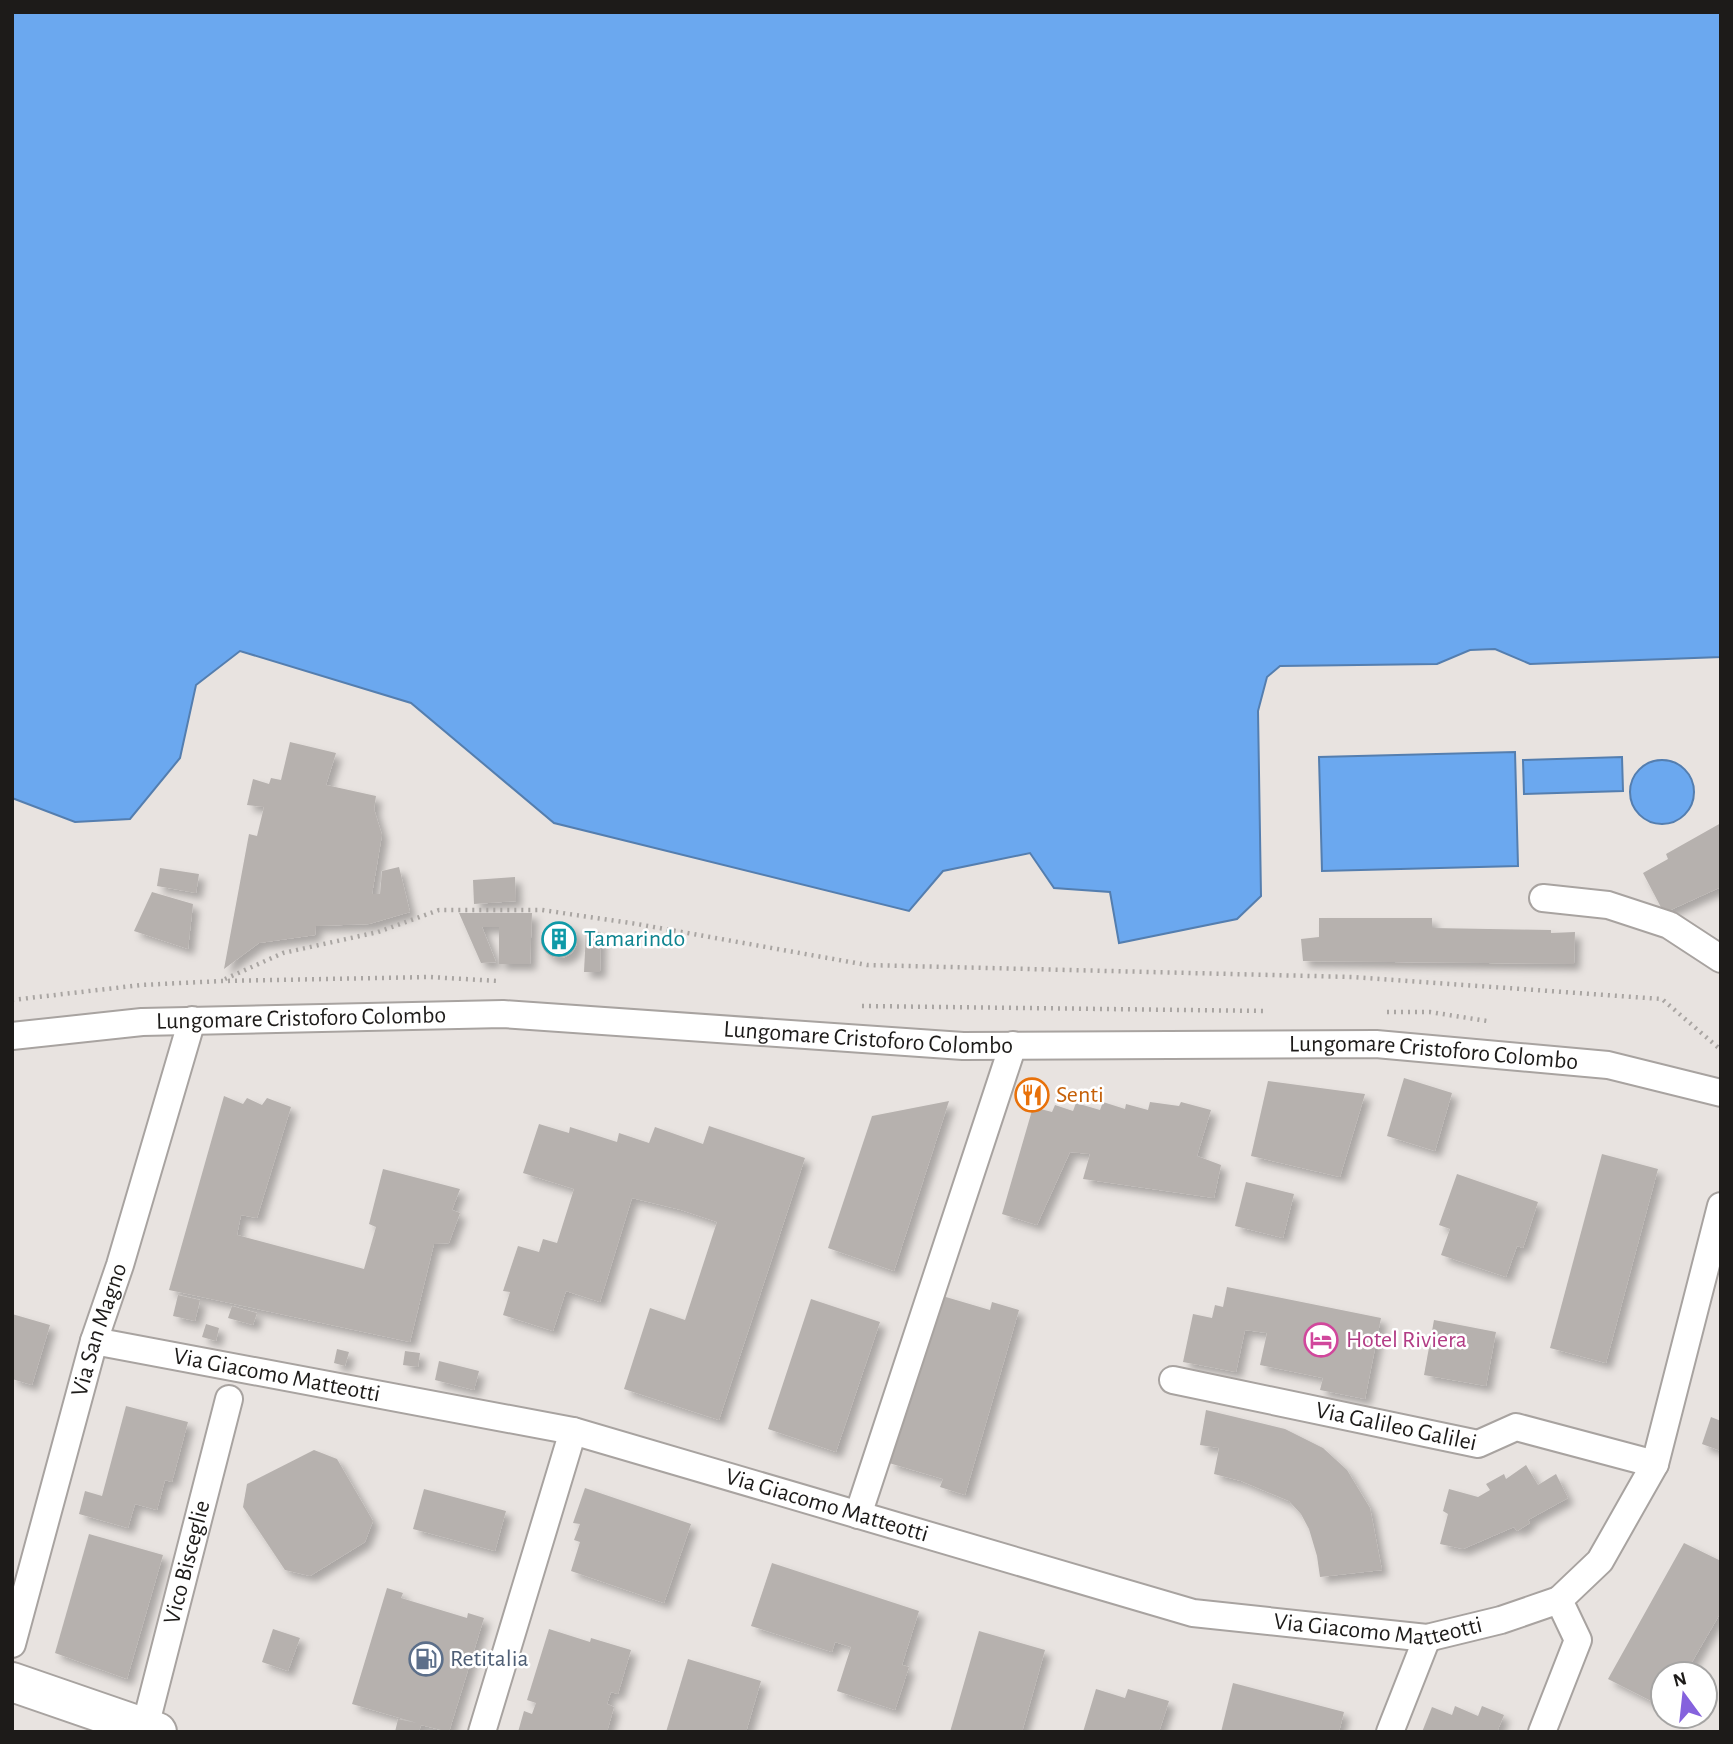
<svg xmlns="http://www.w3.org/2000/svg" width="1733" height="1744" font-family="'Alegreya Sans',sans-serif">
  <defs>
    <filter id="shadow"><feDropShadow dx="6" dy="6" stdDeviation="3.5" flood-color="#0004"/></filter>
  </defs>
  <rect width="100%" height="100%" fill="#e8e3e0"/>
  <g fill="#6ba8ef" stroke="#547eaf" stroke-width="2">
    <polygon points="12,12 1721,12 1721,657 1530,664 1495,649 1470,650 1437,664 1280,666 1267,677 1258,711 1261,896 1237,919 1119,943 1110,892 1054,888 1030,853 943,871 909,911 554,823 411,703 240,651 196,685 180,758 130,819 75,822 12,798"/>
    <polygon points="1515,752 1518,866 1322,871 1319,757"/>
    <polygon points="1622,757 1623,791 1524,794 1523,760"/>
    <circle cx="1662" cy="792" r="32"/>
  </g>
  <g fill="#b6b1ae" filter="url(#shadow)">
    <polygon points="290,742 336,753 326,785 376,796 374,809 382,835 372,894 380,894 382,871 399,867 410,912 369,924 316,926 315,935 259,943 224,969 249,834 257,836 264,807 247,805 253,779 269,784 271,778 281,780"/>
    <polygon points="1721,823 1721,887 1664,913 1643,873 1668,859 1666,854"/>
    <polygon points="160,868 199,874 196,893 157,886"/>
    <polygon points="515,877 516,901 474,904 473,880"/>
    <polygon points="152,892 193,904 188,949 134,931"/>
    <polygon points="459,913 532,913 530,964 499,964 499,927 482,927 496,962 481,963"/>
    <polygon points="1319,918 1432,918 1432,928 1551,930 1551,933 1575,932 1574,964 1303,961 1301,939 1319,937"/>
    <circle cx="559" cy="940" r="18"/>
    <polygon points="586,931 601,932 600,972 584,972"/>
    <polygon points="1404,1078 1452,1093 1435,1151 1387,1136"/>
    <polygon points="1268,1081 1365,1094 1340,1177 1251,1156"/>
    <polygon points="224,1096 243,1104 247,1098 262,1105 267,1098 291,1107 257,1218 241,1215 237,1235 364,1269 376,1227 369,1224 383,1169 460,1189 452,1210 460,1213 449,1243 434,1244 410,1342 169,1290"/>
    <polygon points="949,1101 894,1271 828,1248 872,1116"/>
    <polygon points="1103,1102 1125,1109 1126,1104 1148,1110 1150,1102 1179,1106 1181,1102 1211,1110 1197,1156 1221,1165 1214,1198 1083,1179 1090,1154 1070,1152 1037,1225 1002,1214 1033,1107 1052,1112 1055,1105 1073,1111 1076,1103 1100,1110"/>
    <polygon points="539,1124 569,1133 570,1127 617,1142 619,1133 649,1143 655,1127 703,1144 709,1126 805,1158 719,1420 624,1389 650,1308 685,1320 717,1222 681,1210 632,1198 600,1302 566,1291 553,1331 503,1315 510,1292 503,1291 518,1246 539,1252 543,1239 557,1243 574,1189 523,1173"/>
    <polygon points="1602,1154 1658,1169 1606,1363 1550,1348"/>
    <polygon points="1457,1174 1538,1202 1523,1248 1517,1246 1506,1277 1441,1255 1450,1229 1439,1225"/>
    <polygon points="1246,1182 1294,1194 1283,1238 1235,1226"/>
    <polygon points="1227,1287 1381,1318 1365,1399 1320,1390 1323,1378 1260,1365 1267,1333 1245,1330 1236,1372 1183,1362 1193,1314 1212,1318 1215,1305 1223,1307"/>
    <polygon points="178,1295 200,1300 195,1321 173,1316"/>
    <polygon points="939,1295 990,1310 992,1302 1019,1310 965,1495 940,1487 943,1479 889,1463"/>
    <polygon points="811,1299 880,1322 836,1452 768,1429"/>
    <polygon points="232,1306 257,1313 253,1325 228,1318"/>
    <polygon points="12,1314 50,1325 32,1385 12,1379"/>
    <polygon points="1434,1320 1496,1332 1486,1386 1424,1375"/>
    <polygon points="206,1324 219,1328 216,1341 202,1337"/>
    <polygon points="337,1349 349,1352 345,1366 334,1363"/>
    <polygon points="405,1351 420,1353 418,1367 403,1365"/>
    <polygon points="439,1361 479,1371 474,1390 435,1380"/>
    <polygon points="126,1406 188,1422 172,1482 165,1480 157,1510 135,1504 128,1528 79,1514 85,1491 102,1496"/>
    <polygon points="1206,1410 1285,1429 1323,1448 1347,1470 1370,1508 1382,1570 1320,1577 1317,1556 1309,1529 1301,1514 1289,1501 1241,1481 1214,1474 1219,1448 1200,1445"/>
    <polygon points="1711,1417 1721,1421 1721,1451 1702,1444"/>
    <polygon points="314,1450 337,1459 373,1521 365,1542 310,1576 285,1570 243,1507 247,1484"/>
    <polygon points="1526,1465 1538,1485 1556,1474 1568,1498 1528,1520 1530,1523 1517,1531 1514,1527 1463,1549 1440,1544 1448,1514 1443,1511 1449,1489 1478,1497 1490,1490 1486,1484 1504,1474 1506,1479"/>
    <polygon points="585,1488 691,1524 664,1603 571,1571 580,1542 574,1540 580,1524 573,1523"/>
    <polygon points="424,1489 506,1511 495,1551 413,1529"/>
    <polygon points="89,1534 163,1555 127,1679 55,1653"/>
    <polygon points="1684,1543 1721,1561 1721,1612 1685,1674 1663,1674 1663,1707 1608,1679"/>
    <polygon points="772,1563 919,1611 902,1665 909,1667 895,1710 837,1691 851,1647 835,1642 832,1652 751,1626"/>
    <polygon points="387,1588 403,1593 401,1598 467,1618 468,1613 484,1618 449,1732 421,1725 419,1732 395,1732 398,1719 417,1723 352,1704"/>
    <polygon points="273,1629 300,1638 288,1671 262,1662"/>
    <polygon points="549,1629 590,1642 591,1638 631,1650 618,1694 611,1692 607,1704 614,1707 607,1732 518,1732 524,1711 532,1714 536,1703 527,1700"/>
    <polygon points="979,1631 1045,1650 1022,1732 950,1732"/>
    <polygon points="688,1659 761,1681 746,1732 666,1732"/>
    <polygon points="1233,1683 1344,1712 1339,1732 1221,1732"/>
    <polygon points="1096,1689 1125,1698 1128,1689 1169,1701 1159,1732 1083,1732"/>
    <polygon points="1455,1706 1478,1716 1482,1706 1504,1715 1497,1732 1422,1732 1432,1707 1452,1715"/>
  </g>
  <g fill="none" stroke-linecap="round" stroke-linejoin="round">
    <defs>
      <g id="minor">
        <polyline points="1543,898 1608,905 1669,925 1721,959"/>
        <path id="s1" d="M12,1036L142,1022L503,1014L963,1046L1376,1044L1608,1065L1721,1093"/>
        <path id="s2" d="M94,1341L573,1431L1193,1613L1427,1638L1501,1620L1559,1600"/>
        <path id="s3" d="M1173,1380L1478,1444L1516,1427L1655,1464"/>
        <polyline points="858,1515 1013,1045"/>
        <path id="s4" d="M12,1644L94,1341L120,1265L192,1020"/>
        <path id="s5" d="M145,1727L229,1399"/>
        <polyline points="482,1732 573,1431"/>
        <polyline points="1390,1732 1427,1638"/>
        <polyline points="1542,1732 1578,1640 1559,1600 1600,1561 1655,1464 1721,1206"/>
      </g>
      <polyline id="secondary" points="12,1682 157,1732"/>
    </defs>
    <use href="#minor" stroke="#a8a3a0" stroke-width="30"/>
    <use href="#secondary" stroke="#a8a3a0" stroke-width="42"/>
    <g stroke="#a9a5a2" stroke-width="4.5" stroke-dasharray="2 5" stroke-linecap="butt">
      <polyline points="225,979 283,953 378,932 439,910 542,910 637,924 867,965 1352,977 1662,999 1721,1050"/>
      <polyline points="12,1000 141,985 222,981 430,977 498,981"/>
      <polyline points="862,1006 1267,1011"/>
      <polyline points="1387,1012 1430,1012 1487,1021"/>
    </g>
    <use href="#minor" stroke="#fff" stroke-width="26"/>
    <use href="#secondary" stroke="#fff" stroke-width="38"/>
  </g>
  <defs>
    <symbol id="building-ring" viewBox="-11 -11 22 22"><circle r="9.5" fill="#fff" stroke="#0f9aa8" stroke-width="1.5"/><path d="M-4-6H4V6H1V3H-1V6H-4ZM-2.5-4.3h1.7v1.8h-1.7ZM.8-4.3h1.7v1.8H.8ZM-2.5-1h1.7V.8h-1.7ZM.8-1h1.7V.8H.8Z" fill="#0f9aa8"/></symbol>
    <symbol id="restaurant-ring" viewBox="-11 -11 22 22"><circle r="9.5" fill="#fff" stroke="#e8710a" stroke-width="1.5"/><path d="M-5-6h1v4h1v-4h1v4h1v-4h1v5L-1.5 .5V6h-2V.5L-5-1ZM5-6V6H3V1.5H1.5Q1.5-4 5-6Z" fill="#e8710a"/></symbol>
    <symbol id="hotel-ring" viewBox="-11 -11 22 22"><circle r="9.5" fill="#fff" stroke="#d1479c" stroke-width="1.5"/><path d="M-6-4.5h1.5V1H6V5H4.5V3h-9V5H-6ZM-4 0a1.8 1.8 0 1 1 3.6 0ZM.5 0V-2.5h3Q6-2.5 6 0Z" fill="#d1479c"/></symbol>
    <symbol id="fuel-ring" viewBox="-11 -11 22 22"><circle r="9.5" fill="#fff" stroke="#5c6f8a" stroke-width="1.5"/><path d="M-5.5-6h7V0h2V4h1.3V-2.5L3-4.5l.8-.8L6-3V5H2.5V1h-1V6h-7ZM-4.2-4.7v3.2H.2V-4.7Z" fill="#5c6f8a"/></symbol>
  </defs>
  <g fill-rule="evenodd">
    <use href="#building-ring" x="540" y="920" width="38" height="38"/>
    <use href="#restaurant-ring" x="1013" y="1076" width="38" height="38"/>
    <use href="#hotel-ring" x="1302" y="1321" width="38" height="38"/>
    <use href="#fuel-ring" x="407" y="1640" width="38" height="38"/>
  </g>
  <g text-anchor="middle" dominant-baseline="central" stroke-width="5" stroke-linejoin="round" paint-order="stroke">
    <g font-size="24" fill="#0d838f" stroke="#fff" text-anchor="start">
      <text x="584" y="939">Tamarindo</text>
    </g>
    <g font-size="24" fill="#1d1b19" stroke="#fff">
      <text stroke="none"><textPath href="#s1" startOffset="290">Lungomare Cristoforo Colombo</textPath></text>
      <text stroke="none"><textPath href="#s1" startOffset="858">Lungomare Cristoforo Colombo</textPath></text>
      <text stroke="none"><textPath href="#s1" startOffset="1424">Lungomare Cristoforo Colombo</textPath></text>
      <text stroke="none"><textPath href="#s4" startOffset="326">Via San Magno</textPath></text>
      <text stroke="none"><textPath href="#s2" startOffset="186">Via Giacomo Matteotti</textPath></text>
      <text stroke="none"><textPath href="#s3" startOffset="228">Via Galileo Galilei</textPath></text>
      <text stroke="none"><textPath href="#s2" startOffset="752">Via Giacomo Matteotti</textPath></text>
      <text stroke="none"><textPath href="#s5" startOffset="170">Vico Bisceglie</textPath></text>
      <text stroke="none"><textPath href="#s2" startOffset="1320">Via Giacomo Matteotti</textPath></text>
    </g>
    <g font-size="24" fill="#c56008" stroke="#fff" text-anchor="start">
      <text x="1056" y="1095">Senti</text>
    </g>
    <g font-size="24" fill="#b23c85" stroke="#fff" text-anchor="start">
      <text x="1346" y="1340">Hotel Riviera</text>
    </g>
    <g font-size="24" fill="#4e5e75" stroke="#fff" text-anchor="start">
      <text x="450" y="1659">Retitalia</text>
    </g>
  </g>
  <rect width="1733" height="1744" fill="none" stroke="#1d1b19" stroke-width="28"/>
  <g transform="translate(1684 1695) rotate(345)"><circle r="33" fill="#ffffff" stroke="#a5a4a3" stroke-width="2"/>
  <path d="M0-5L12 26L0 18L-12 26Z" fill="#8562dd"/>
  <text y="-10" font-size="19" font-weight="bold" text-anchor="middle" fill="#1d1b19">N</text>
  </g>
</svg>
